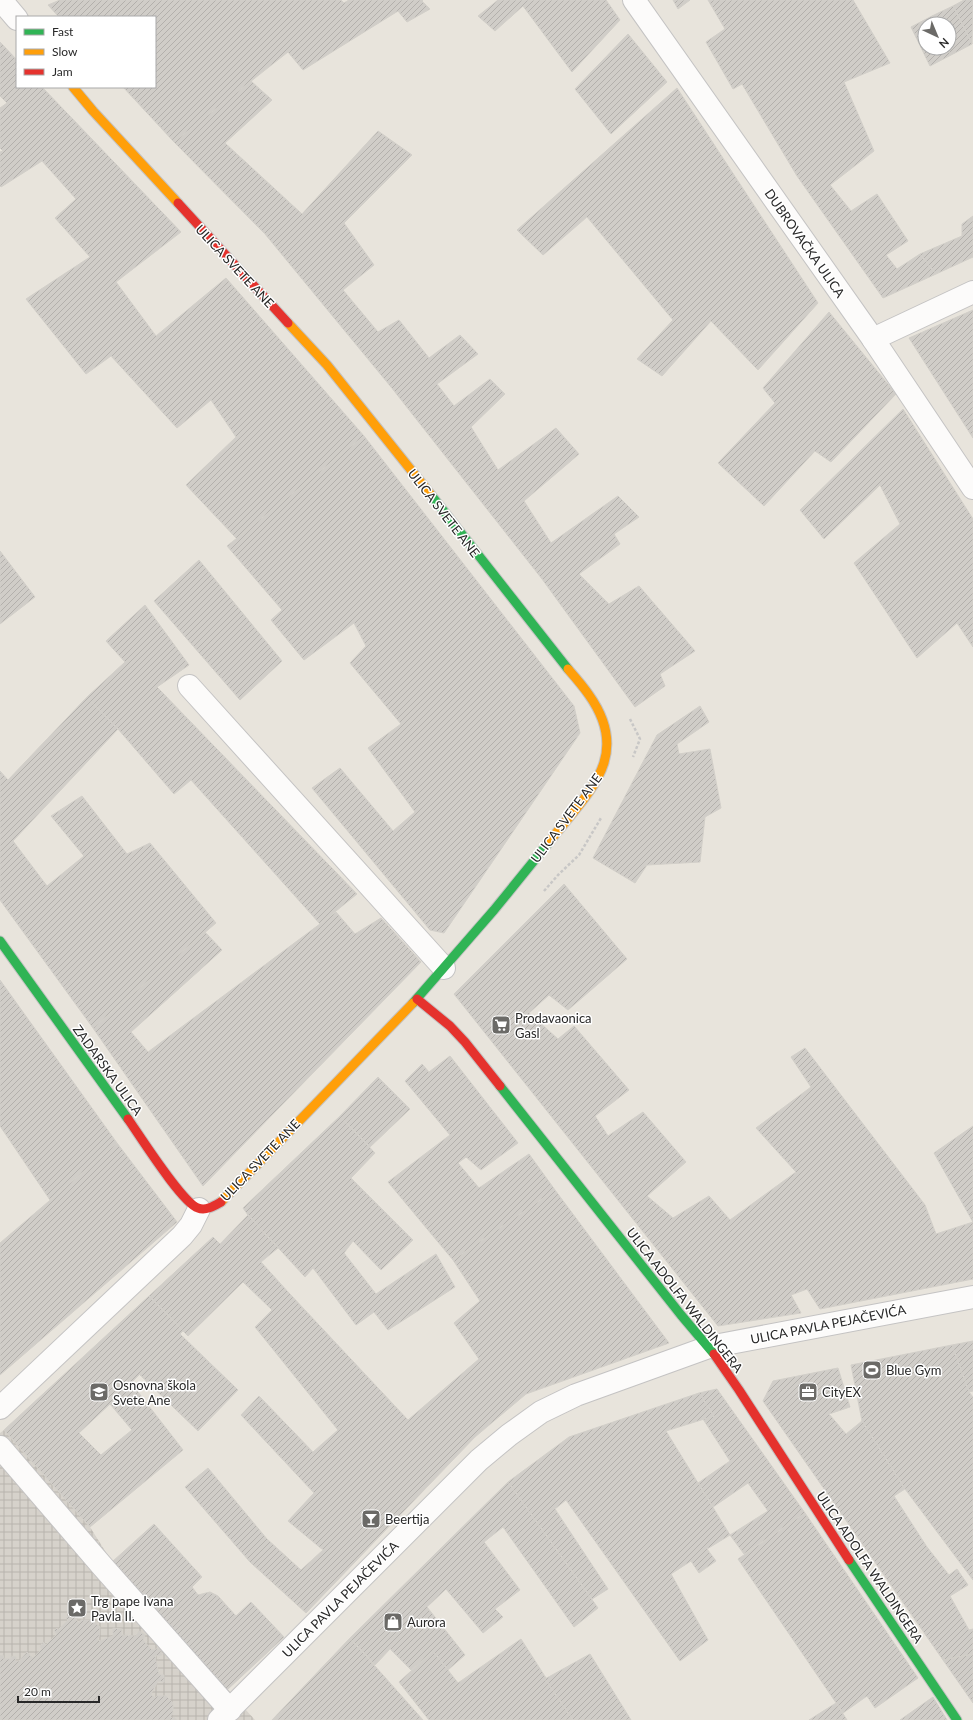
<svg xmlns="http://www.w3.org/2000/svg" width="973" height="1720" font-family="Lato,sans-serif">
  <defs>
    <pattern id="plaza-grid" width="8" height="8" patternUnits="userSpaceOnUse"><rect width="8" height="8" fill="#d6d2cb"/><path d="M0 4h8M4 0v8" fill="none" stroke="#b8b4ae"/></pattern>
    <pattern id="building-hatch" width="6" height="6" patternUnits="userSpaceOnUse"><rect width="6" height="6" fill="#d0cdc8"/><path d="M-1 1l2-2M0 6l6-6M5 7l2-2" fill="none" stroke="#b3b0ac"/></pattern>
  </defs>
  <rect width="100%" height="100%" fill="#e8e4dc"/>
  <polygon fill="url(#plaza-grid)" points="4,1430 90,1527 112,1562 255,1720 0,1720 0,1433"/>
  <g fill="url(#building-hatch)" stroke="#d2cfc9" fill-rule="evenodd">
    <polygon points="60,0 341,0 344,3 349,0 423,0 422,1 430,9 407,22 398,11 303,70 288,52 174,142 123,87 155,87 155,17 59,17 48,5"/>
    <polygon points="498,0 606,0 620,20 572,72 523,6 495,31 478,16"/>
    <polygon points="673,0 690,0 678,9"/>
    <polygon points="708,0 853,0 890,63 844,82 874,151 830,185 851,211 877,194 908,241 886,255 897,269 920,254 936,274 883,298 797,176 742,84 733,89 706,42 725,29"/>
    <polygon points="964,0 973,0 972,44 953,6"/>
    <polygon points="953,6 972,44 951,55 948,48 949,48 949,24 935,24 932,16"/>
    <polygon points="932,16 935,24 925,24 925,48 948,48 951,55 930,66 911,27"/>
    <polygon points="628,34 667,82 611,134 575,89"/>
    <polygon points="0,42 17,60 17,87 42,87 181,232 116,282 156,336 226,278 364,436 237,539 186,485 236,437 211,400 177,428 111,356 86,374 26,299 90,257 55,218 76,199 42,161 1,187 0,186 0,152 3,151 0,148 0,108 7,103 0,96"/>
    <polygon points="251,81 272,100 225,143 302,214 378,131 412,155 344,223 374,265 343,290 378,332 399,320 429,358 460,335 478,354 437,384 454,406 490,379 505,394 471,427 498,470 556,428 579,454 524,501 551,543 618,496 639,517 614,534 620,544 579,574 609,604 639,586 695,651 660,674 665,686 635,707 542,579 391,387 265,234 174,142"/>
    <polygon points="677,88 818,303 758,370 711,321 662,376 637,359 673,320 587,217 543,255 517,230"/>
    <polygon points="973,216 973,257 936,274 920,254 962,236 962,224"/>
    <polygon points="973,310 973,438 909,338"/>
    <polygon points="829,312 896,394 831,462 815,451 764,506 718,463 775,403 763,388"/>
    <polygon points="903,409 973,519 973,647 957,623 917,658 854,563 900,524 880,485 824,539 800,510"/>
    <polygon points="364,436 574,706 580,733 444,933 430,930 312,788 340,768 393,831 415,812 368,748 401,724 350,663 366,646 354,623 304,660 271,620 282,610 227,546"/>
    <polygon points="0,551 35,597 0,624"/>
    <polygon points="199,560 282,661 240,700 154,601"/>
    <polygon points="145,605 189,665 157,687 357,894 320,924 191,780 174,794 118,729 87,697 125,662 106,641"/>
    <polygon points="87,697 118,729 13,841 47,886 84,856 51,816 82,796 127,854 150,843 216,923 93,1028 0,900 0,771 8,780"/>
    <polygon points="700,706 709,722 677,744 679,754 710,749 721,808 705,817 700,862 647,865 635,883 593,858 657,735"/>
    <polygon points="564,884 627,959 568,1010 549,995 529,1013 558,1039 574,1026 629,1090 595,1116 608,1136 643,1112 686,1162 647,1196 673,1218 709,1196 730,1220 796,1172 756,1128 811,1087 791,1057 805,1048 925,1205 936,1234 973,1222 973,1279 820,1309 807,1289 791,1295 801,1313 718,1326 454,994"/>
    <polygon points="336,912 355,934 381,918 421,962 203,1186 93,1028 205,932 222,950 131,1032 148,1052"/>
    <polygon points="0,980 117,1143 50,1200 0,1126"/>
    <polygon points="450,1056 518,1143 481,1170 466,1157 458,1163 479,1188 529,1154 555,1190 453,1260 388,1182 450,1135 405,1081 422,1064 429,1072"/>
    <polygon points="378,1077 410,1109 370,1147 340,1116"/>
    <polygon points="340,1116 375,1153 351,1178 413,1240 381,1270 353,1241 344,1253 376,1294 436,1254 455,1287 388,1330 374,1312 356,1325 313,1268 305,1277 248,1215 243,1208"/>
    <polygon points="973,1126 973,1222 934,1153"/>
    <polygon points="117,1143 177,1222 0,1375 0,1243"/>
    <polygon points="555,1190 669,1343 526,1394 475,1437 306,1613 250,1562 185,1487 208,1468 267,1539 301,1570 323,1550 288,1521 314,1493 241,1415 259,1396 313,1452 338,1430 255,1327 289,1293 408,1420 479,1359 454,1323 480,1301 453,1260"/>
    <polygon points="248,1215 278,1248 261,1262 289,1293 272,1310 243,1282 188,1336 149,1296 213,1237 220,1244"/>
    <path d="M149,1296L183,1331L131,1383L183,1450L90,1527L4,1430ZM110,1404L132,1430L101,1455L79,1433Z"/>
    <polygon points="180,1334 238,1390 198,1431 140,1375"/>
    <polygon points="973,1341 973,1391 969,1392 952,1345"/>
    <polygon points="952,1345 969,1392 973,1397 973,1580 905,1489 862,1421 851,1365"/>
    <polygon points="838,1368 850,1407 829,1414 846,1434 862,1421 905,1489 894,1496 927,1547 949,1575 957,1569 968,1585 950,1596 969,1630 973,1629 973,1654 943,1660 763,1401 773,1381"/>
    <polygon points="717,1389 805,1513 744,1554 730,1535 768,1511 748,1483 713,1507 698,1483 730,1461 703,1419 714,1416 699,1393"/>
    <polygon points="699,1393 714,1416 666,1431 730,1535 707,1549 716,1561 699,1573 691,1561 671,1574 708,1640 680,1661 566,1500 555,1509 608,1589 592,1599 508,1482 569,1437"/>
    <polygon points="508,1482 598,1608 574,1627 503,1527 484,1542 520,1590 495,1609 503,1617 483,1633 446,1589 427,1607 465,1655 448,1670 433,1651 411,1670 390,1649 375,1665 350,1638"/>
    <polygon points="805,1513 918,1678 875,1708 867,1696 843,1713 738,1559"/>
    <polygon points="154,1524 202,1577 192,1587 198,1595 210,1592 218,1596 236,1616 195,1654 112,1562"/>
    <polygon points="251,1602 284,1637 227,1690 195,1654"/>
    <polygon points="76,1614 79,1617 76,1620 79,1623 81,1620 92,1620 100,1627 99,1637 97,1639 100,1641 113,1636 113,1628 122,1629 121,1635 136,1636 139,1631 145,1635 143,1640 152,1650 160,1648 162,1655 155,1656 159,1675 164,1675 164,1682 158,1681 151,1694 155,1698 157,1696 166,1696 173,1703 173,1714 170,1716 173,1719 174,1717 177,1720 0,1720 0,1656 3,1655 4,1659 11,1659 11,1656 16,1657 15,1661 19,1661 27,1652 33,1658 42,1649 40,1647 43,1642 46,1645 57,1634 54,1631 57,1628 58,1630 68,1620 66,1618 69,1615 72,1617"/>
    <polygon points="350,1638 423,1720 272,1720"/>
    <polygon points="521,1639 573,1720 429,1720 399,1682 433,1651 458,1683"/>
    <polygon points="590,1654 631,1720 573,1720 545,1679"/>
    <polygon points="973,1654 973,1703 943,1660"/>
    <polygon points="933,1697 947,1720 900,1720"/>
    <polygon points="836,1703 847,1720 809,1720"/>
  </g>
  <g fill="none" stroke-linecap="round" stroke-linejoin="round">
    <defs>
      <g id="street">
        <polyline points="1,0 17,19"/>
        <polyline points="634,0 873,339 973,488"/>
        <polyline points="873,339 973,292"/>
        <polyline points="189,686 444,968"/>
        <polyline points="0,1408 182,1236 191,1225 199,1209"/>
        <polyline points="0,1447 103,1567 230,1710"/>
        <polyline points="219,1720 479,1460 509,1435 541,1412 576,1395 709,1347 973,1297"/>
      </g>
      <g id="fast">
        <polyline points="431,495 568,669"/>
        <polyline points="0,941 128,1119"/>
        <polyline points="413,1003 494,910 550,841"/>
        <polyline points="500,1086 681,1315 714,1354"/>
        <polyline points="849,1560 957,1720"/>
      </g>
      <g id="slow">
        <polyline points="73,87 93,111 178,203"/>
        <polyline points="288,323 327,365 431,495"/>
        <path d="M550,841C587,793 633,757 589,695C583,686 575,677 568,669"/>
        <polyline points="221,1202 413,1003"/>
      </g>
      <g id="jam">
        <polyline points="178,203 288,323"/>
        <polyline points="417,999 450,1026 465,1042 500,1086"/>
        <path d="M128,1119C140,1136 182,1203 198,1208C206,1211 214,1206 221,1202"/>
        <polyline points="714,1354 739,1390 849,1560"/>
      </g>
    </defs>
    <use href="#street" stroke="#c4c3c3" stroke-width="24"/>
    <use href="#fast" stroke="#c4c3c3" stroke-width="11"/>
    <use href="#slow" stroke="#c4c3c3" stroke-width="11"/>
    <use href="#jam" stroke="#c4c3c3" stroke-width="11"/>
    <g stroke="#c8c7c6" stroke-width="2.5" stroke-dasharray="3 2" stroke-linecap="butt">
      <polyline points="630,719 640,739 633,757"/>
      <polyline points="544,891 558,875 579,855 601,818"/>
    </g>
    <use href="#street" stroke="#fcfbfa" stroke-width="22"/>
    <use href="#fast" stroke="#30b455" stroke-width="9"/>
    <use href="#slow" stroke="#ff9f0a" stroke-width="9"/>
    <use href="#jam" stroke="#e5322d" stroke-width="9"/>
  </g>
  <defs>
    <symbol id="supermarket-square" viewBox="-11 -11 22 22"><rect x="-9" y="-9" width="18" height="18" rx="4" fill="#6b6a67" stroke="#fff"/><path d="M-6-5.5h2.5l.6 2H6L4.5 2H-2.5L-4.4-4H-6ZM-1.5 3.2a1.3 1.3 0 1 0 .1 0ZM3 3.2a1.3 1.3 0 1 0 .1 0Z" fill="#fff"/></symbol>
    <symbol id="stadium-square" viewBox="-11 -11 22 22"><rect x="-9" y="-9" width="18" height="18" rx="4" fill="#6b6a67" stroke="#fff"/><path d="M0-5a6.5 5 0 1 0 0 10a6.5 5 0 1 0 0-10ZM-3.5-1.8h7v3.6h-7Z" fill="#fff"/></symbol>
    <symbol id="school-square" viewBox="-11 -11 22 22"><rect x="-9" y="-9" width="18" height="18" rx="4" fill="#6b6a67" stroke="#fff"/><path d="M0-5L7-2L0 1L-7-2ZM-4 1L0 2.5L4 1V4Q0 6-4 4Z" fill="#fff"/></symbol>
    <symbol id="office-square" viewBox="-11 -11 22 22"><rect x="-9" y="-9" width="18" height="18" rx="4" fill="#6b6a67" stroke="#fff"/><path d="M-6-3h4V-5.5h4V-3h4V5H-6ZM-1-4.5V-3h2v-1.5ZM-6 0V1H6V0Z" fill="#fff"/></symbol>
    <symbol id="bar-square" viewBox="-11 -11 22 22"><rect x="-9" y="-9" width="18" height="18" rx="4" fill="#6b6a67" stroke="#fff"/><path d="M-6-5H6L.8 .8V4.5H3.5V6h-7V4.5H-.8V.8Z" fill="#fff"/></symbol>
    <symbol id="sight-square" viewBox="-11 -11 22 22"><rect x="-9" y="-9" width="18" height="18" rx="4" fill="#6b6a67" stroke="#fff"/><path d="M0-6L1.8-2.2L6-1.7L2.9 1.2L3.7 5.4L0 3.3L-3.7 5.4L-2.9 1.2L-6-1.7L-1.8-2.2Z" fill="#fff"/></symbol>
    <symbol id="shop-square" viewBox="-11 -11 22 22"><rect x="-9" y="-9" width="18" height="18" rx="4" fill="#6b6a67" stroke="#fff"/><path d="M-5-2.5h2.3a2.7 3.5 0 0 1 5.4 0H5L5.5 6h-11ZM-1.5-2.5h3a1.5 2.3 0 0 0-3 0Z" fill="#fff"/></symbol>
  </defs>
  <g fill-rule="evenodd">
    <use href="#supermarket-square" x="490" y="1014" width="22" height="22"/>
    <use href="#stadium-square" x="861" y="1359" width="22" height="22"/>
    <use href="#school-square" x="88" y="1381" width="22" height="22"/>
    <use href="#office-square" x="797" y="1381" width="22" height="22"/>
    <use href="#bar-square" x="360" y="1508" width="22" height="22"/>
    <use href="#sight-square" x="66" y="1597" width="22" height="22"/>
    <use href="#shop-square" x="382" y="1611" width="22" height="22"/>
  </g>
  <g text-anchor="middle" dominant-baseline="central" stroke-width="3" stroke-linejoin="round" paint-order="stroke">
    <g font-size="13" fill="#282828" stroke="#fff">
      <text transform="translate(805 243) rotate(55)">DUBROVAČKA ULICA</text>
      <text transform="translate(235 266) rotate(47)">ULICA SVETE ANE</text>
      <text transform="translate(444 513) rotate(52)">ULICA SVETE ANE</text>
      <text transform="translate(566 818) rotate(-53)">ULICA SVETE ANE</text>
      <text transform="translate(108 1070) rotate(54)">ZADARSKA ULICA</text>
      <text transform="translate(260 1160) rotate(-46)">ULICA SVETE ANE</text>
      <text transform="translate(685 1300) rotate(52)">ULICA ADOLFA WALDINGERA</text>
      <text transform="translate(828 1324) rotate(-11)">ULICA PAVLA PEJAČEVIĆA</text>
      <text transform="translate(870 1567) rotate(56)">ULICA ADOLFA WALDINGERA</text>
      <text transform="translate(340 1599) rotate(-45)">ULICA PAVLA PEJAČEVIĆA</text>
    </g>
    <g font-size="13" fill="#282828" stroke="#fff" text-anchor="start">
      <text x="515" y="1018">Prodavaonica<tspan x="515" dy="15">Gasl</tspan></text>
      <text x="886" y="1370">Blue Gym</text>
      <text x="113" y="1385">Osnovna škola<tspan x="113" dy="15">Svete Ane</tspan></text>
      <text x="822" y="1392">CityEX</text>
      <text x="385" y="1519">Beertija</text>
      <text x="91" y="1601">Trg pape Ivana<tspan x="91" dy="15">Pavla II.</tspan></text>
      <text x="407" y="1622">Aurora</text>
    </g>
  </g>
  <rect x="16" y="16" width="140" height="72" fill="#ffffff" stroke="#a9a9a9"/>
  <rect x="24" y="29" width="20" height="6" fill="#30b455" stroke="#a9a9a9"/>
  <text x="52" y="36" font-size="12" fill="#282828">Fast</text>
  <rect x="24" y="49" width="20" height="6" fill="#ff9f0a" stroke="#a9a9a9"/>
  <text x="52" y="56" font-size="12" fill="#282828">Slow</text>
  <rect x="24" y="69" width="20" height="6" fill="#e5322d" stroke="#a9a9a9"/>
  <text x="52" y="76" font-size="12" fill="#282828">Jam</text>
  <g transform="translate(937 36) rotate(136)"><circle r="19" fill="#ffffff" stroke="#a9a9a9"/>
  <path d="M0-3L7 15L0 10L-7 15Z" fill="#6b6a67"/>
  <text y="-6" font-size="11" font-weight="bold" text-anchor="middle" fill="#282828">N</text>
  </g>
  <path d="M18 1696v6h81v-6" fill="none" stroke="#282828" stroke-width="2"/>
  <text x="24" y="1696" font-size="12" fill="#282828" stroke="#ffffff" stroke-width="3" paint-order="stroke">20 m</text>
</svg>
